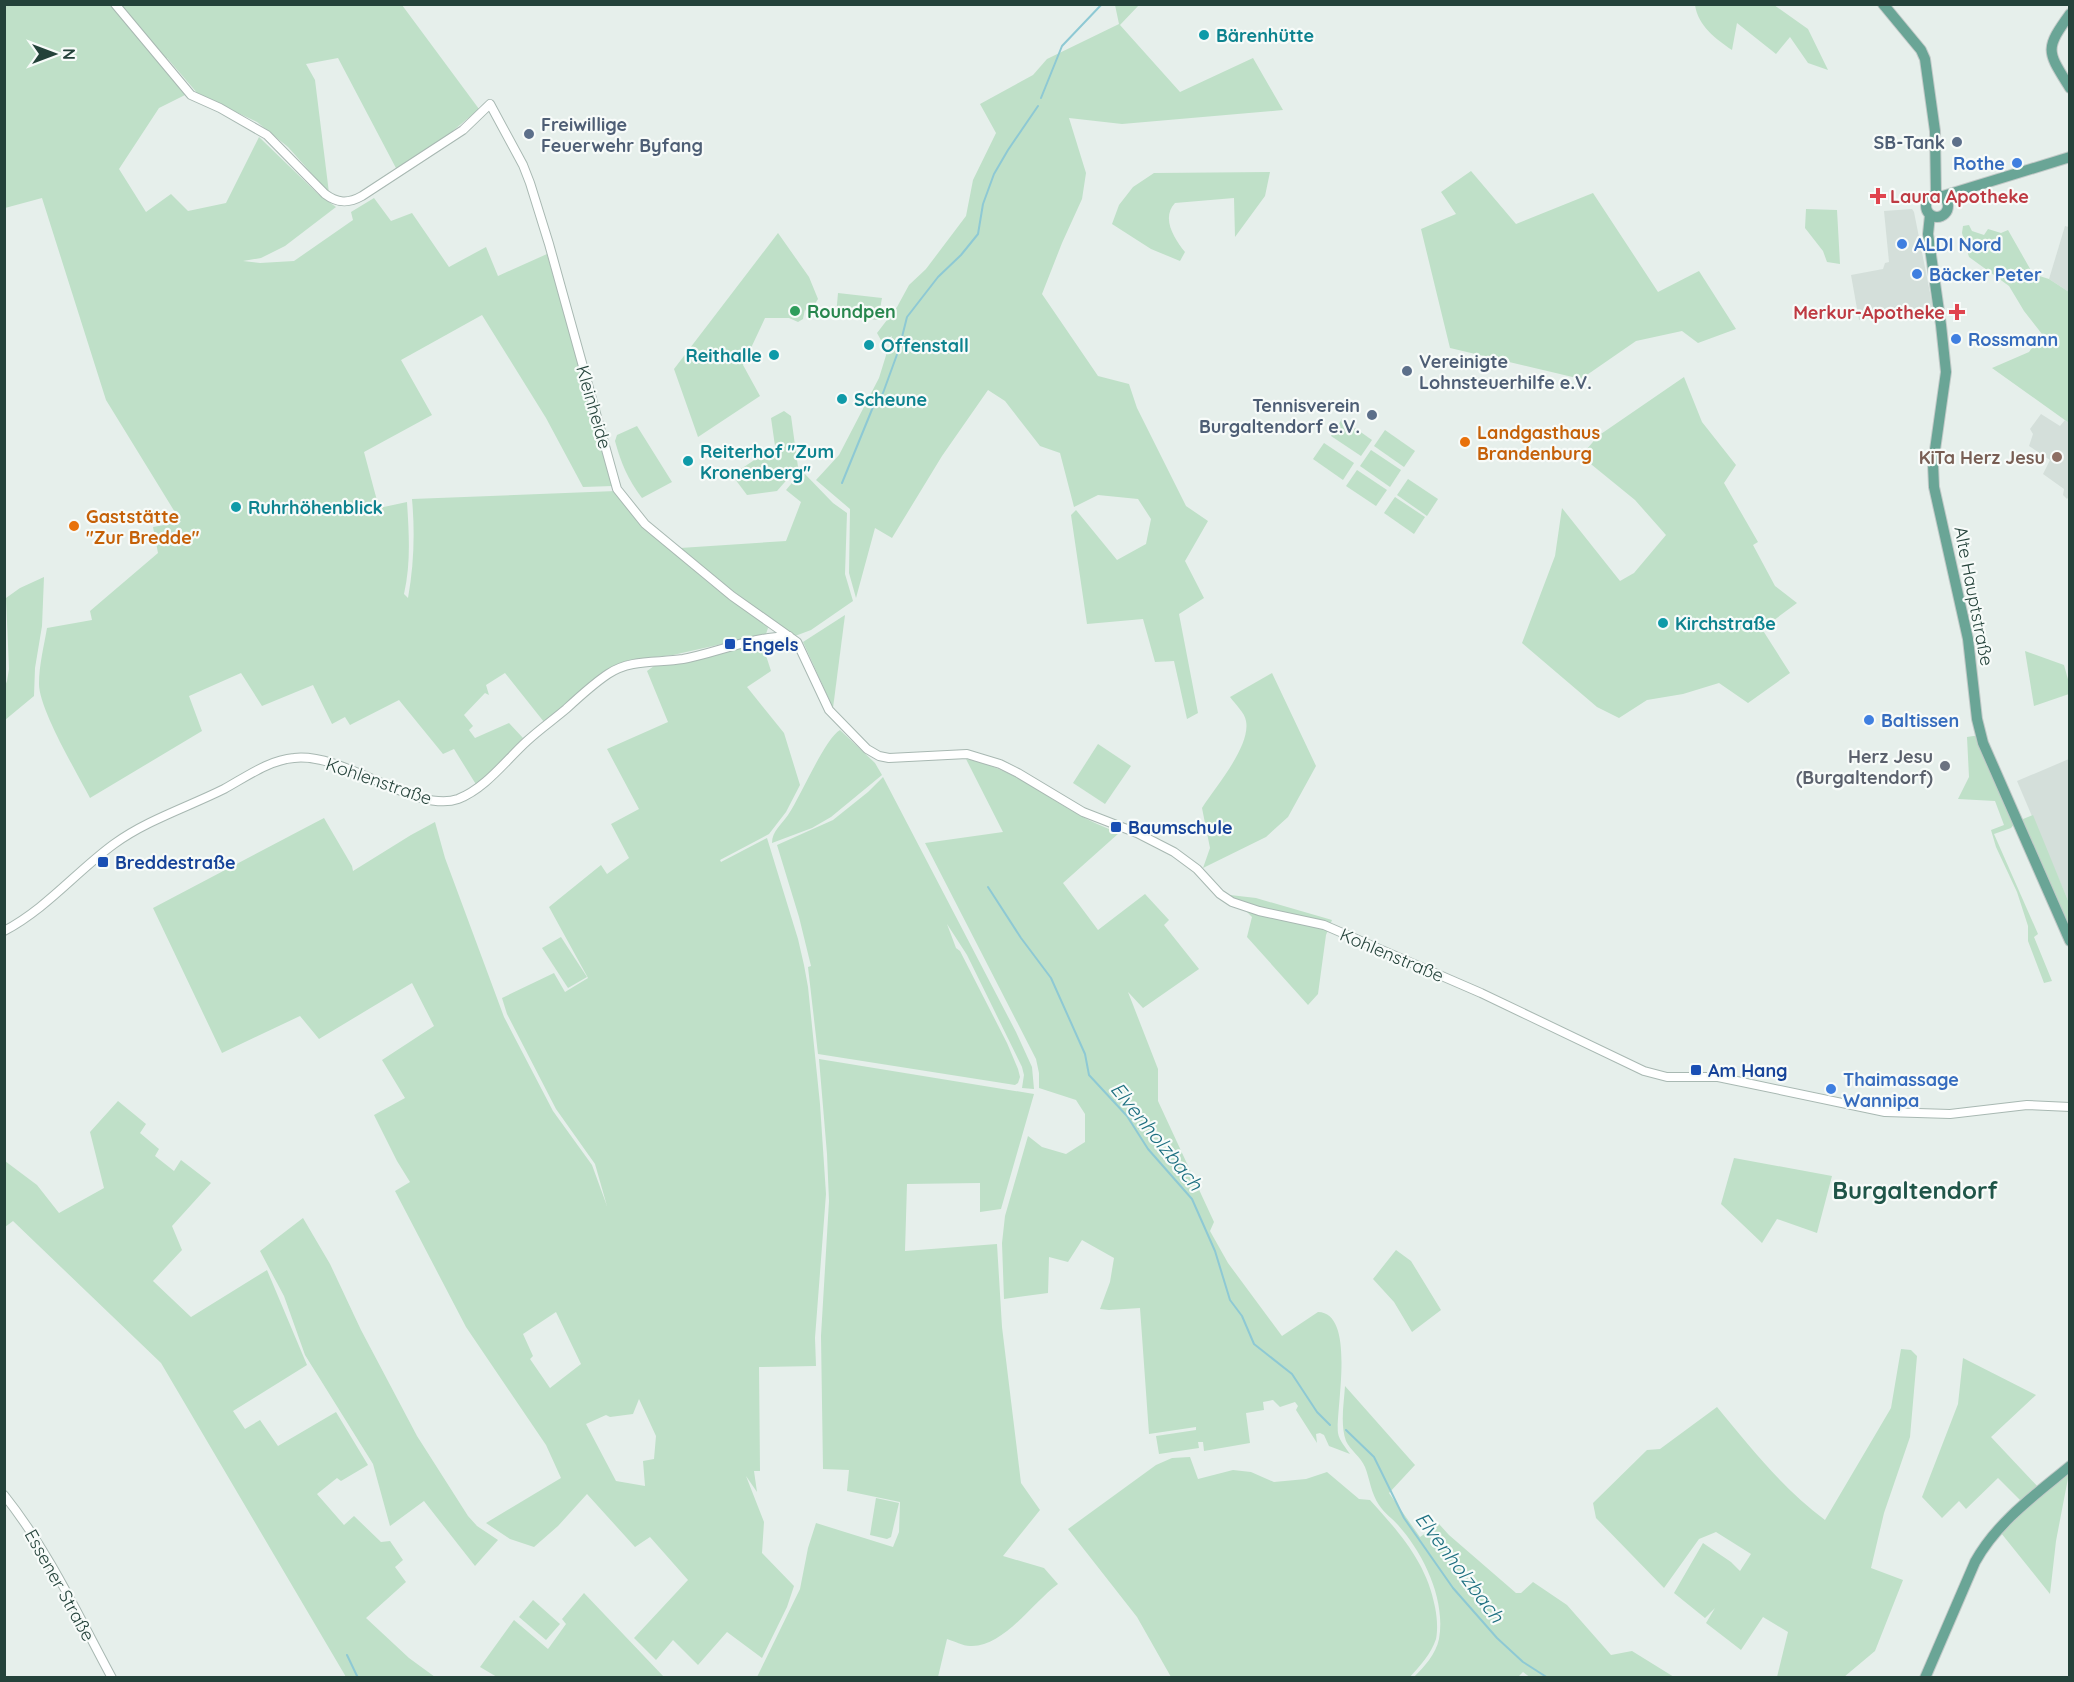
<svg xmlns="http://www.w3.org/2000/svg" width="2074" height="1682" font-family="Quicksand,sans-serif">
  <rect width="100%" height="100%" fill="#e6efeb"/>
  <g fill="#d4dfda">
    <polygon points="1912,209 1914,212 1933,308 1859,320 1851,275 1883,269 1885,263 1889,262 1884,211"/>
    <polygon points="2065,226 2069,227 2069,292 2049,279"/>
    <polygon points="2041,414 2060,426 2065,420 2069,423 2070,495 2067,499 2063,495 2064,489 2043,474 2050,460 2029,446 2033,434 2030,429"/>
    <polygon points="2069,759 2069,903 2017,781"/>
  </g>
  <g fill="#bfe0c8" fill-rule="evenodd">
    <path d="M5,5H402L479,109L442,140L397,170L338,58L306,64L315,80L329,193L288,147L257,122L198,94L167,58L163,61L187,94L159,108L119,169L146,212L171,194L188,211L226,203L259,137L318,194L336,207L285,246L261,258L243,261L260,263L294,261L353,220L351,212L374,198L391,221L412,213L449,267L486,247L498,276L547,254L613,486L583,487L546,418L482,315L401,360L432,415L364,452L379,508L407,502C409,534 411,563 404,594L408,598C414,565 415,532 412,499L616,491L644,527L710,584L767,625L768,628L766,634L673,655L629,660L606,670L544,722L505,673L486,685L489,695L485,693L464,715L473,726L469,730L475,738L509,723L523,738L477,786L454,749L443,754L399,700L350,725L345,717L332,724L313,685L262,706L241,673L189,696L202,731L90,798C77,773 39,709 39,684C39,665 44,646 47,628L92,620L90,611L158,553L153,527L181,522L106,400L42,198L5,208Z"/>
    <polygon points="1115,5 1139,5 1120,25 1180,92 1253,58 1283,110 1122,124 1069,118 1086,173 1082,199 1062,243 1042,294 1098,376 1129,384 1137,408 1186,506 1208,521 1185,561 1204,598 1179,614 1198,713 1187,719 1174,661 1155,662 1143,619 1087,624 1071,515 1076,510 1117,560 1146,544 1151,519 1138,499 1098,495 1074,507 1060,453 1040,446 1005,401 988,390 942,456 892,538 875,528 856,598 849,573 850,509 816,480 839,455 879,378 892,336 882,342 877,333 897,307 909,285 926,269 966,216 973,180 996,133 980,104 1033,75 1047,59 1119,24"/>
    <path d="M1695,5H1774L1808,29L1828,70L1808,63L1790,37L1776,54L1737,23L1732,50C1716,39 1698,26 1695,5Z"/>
    <polygon points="1471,171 1516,224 1593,193 1658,292 1699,271 1736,329 1698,343 1682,331 1636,341 1581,379 1450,348 1421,229 1456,214 1441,192"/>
    <path d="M1270,172L1265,196L1235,237L1234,198L1175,203C1161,218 1174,238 1185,252L1180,261L1151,249L1112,224L1119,205L1133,187L1154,173Z"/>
    <polygon points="1806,209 1837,210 1840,264 1827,262 1823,251 1805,228"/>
    <polygon points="1969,225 1972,231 1984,235 1988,229 2001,233 2008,230 2033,274 2049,279 2069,292 2069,423 1992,368 2029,352 2042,334 2024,311 2009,286 1969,257 1962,233 1963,226"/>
    <polygon points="778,233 809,277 818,299 808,315 805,309 803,319 798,322 789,318 765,318 743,365 760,396 698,437 674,369"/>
    <polygon points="838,293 882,298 878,320 836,316"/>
    <polygon points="1684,377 1702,422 1736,465 1724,483 1758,542 1753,545 1775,586 1797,603 1762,629 1790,673 1748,703 1719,683 1683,694 1647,700 1619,718 1597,707 1522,643 1555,556 1562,508 1620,581 1634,573 1666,535 1635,500 1581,456 1598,436"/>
    <polygon points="784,411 791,416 798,467 777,491 747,495 732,475 775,446 771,418"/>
    <polygon points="1342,419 1372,440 1361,456 1331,436"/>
    <path d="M637,426L672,482L642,498C628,480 621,463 615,441L617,435Z"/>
    <polygon points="1385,430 1415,451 1404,467 1374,446"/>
    <polygon points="1324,443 1354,463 1343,480 1313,459"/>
    <polygon points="1371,450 1401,470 1390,487 1360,466"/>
    <polygon points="1357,470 1387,490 1376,506 1346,486"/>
    <polygon points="802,471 833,503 847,513 845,574 853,601 811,630 795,636 734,592 680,548 786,541 801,502 786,490"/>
    <polygon points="1408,479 1438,499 1427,516 1397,495"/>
    <polygon points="1395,497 1425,517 1414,534 1384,513"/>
    <polygon points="44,577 42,626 35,668 34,696 5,720 5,686 7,681 9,669 6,598 20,588"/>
    <polygon points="845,615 833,708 803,642"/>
    <path d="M762,643L771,671L747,687L784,733L800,785L786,812L769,834L720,860L721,862L767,838L798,939L804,965L808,987L820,1104L826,1194L815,1338L816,1366L759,1367L760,1471H754L757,1492L746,1476L764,1522L762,1553L794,1586L787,1607L762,1658L727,1632L698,1665L673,1640L656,1660L634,1638L688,1580L650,1537L635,1547L587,1494L558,1526L534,1547L510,1539L486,1523L561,1478L546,1445L466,1327L395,1191L410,1182L397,1161L374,1115L405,1098L382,1060L434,1026L412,983L319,1039L300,1016L222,1053L153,908L324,818L352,866L353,871L411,835L435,822L445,858L504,1017L553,1111L592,1165L607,1206L595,1164L556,1109L507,1014L502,998L554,973L565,992L588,978L549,907L601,865L607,874L629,858L611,824L639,809L607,749L668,722L647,671L654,666L676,663ZM556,1312L581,1364L550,1388L530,1359L533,1356L523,1334ZM639,1399L656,1436L654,1459L643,1461L645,1486L616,1481L586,1424L606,1415L610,1417L633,1414Z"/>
    <polygon points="2025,651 2064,665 2069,683 2069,694 2034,706"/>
    <path d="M1272,673L1316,766L1288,817L1266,837L1203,868L1210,848L1202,808C1216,786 1251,746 1246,721C1245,713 1235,704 1230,697Z"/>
    <path d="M840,730L875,763L882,775L831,817L812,828L772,843C772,831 782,824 788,815C801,796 824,740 840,730Z"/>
    <polygon points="1980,735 2017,821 2011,828 1994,834 2038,934 2034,937 2052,981 2044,983 2028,941 2028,926 2017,892 1996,847 1991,830 2004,825 1995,801 1958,799 1969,777 1967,737"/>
    <polygon points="1098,744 1131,766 1105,804 1073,783"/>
    <path d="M966,759C1011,768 1038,792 1076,813C1089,821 1104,827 1119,833L1063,883L1098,930L1145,894L1169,920L1164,925L1199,969L1143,1008L1128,992L1158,1069V1101L1214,1222L1210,1231L1228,1263L1282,1336L1318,1312C1357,1313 1335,1411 1338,1433C1339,1440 1346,1448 1350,1454L1329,1446L1324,1435L1320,1433L1316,1434L1317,1443L1296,1410L1298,1406L1295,1402L1280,1407L1273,1400L1263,1402L1264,1410L1246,1413L1250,1443L1204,1451L1203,1442H1198L1199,1448L1159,1454L1156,1436L1196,1430V1427L1149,1434L1140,1308L1109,1310L1100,1309L1110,1282L1114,1258L1082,1240L1068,1262L1049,1257L1048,1293L1004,1299L1002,1243L1005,1216L1028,1136L1042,1147L1066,1154L1085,1142V1114L1076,1100L1039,1088V1073L1036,1059L925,843L1003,832Z"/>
    <polygon points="883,777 1016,1032 1032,1067 1034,1089 1022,1088 1024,1075 1022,1067 967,955 947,924 956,948 960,951 1007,1043 1018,1069 1020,1077 1018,1083 1015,1085 818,1054 808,967 811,966 799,917 777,845 833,820 868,792"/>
    <polygon points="2033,815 2069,903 2069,938 2018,821"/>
    <polygon points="1230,895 1256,898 1332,920 1326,935 1318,994 1308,1005 1247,937 1252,917"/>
    <polygon points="561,937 587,977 568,988 542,948"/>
    <path d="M819,1059L1034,1094L1001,1209L980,1212V1183L907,1184L905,1251L997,1244L1002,1327L1021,1483L1040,1510L1003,1556L1044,1568L1058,1584C1033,1602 1003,1648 970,1646C963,1646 954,1641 947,1639L938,1677H757L800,1589L808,1548L816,1523L893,1547L899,1532L900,1502L847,1491L849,1470L823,1469L821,1336L829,1201L827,1154Z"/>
    <polygon points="118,1101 146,1124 140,1133 159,1149 155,1156 174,1171 181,1160 211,1183 172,1226 182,1250 153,1281 191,1317 267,1270 307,1365 233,1411 245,1429 260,1420 278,1446 336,1412 368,1465 341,1481 337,1478 317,1494 344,1525 354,1516 381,1542 390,1541 403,1560 395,1567 406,1582 366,1618 409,1658 435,1677 346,1677 161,1363 13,1221 5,1227 5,1161 37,1185 59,1213 104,1188 90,1132"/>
    <polygon points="1734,1158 1832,1176 1817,1233 1777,1219 1762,1243 1721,1204"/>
    <polygon points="303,1218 330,1264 361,1330 417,1436 468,1516 477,1526 498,1540 475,1566 424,1501 390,1526 373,1464 305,1355 284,1296 260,1251"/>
    <polygon points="1396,1250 1411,1261 1441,1310 1412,1332 1394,1302 1373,1279"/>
    <path d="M1901,1349L1911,1350L1917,1356L1910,1437L1884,1513L1871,1568L1903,1580L1875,1651L1844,1677H1777L1788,1632L1763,1617L1741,1650L1706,1623L1715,1608L1705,1618L1674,1593L1703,1543L1731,1562L1740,1571L1751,1554L1716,1532L1699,1539L1664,1588L1596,1518L1593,1503L1647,1450L1660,1449L1717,1407C1750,1447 1783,1489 1825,1520L1891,1408Z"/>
    <polygon points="1963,1358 2036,1395 1991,1437 2039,1488 2020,1500 1998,1478 1966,1509 1959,1501 1942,1518 1922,1497 1958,1404"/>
    <path d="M1345,1386L1415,1465L1389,1493L1420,1537L1439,1524L1449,1535L1516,1593H1521L1533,1582L1567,1605L1611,1655L1632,1651L1674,1677L1531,1678L1523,1672L1517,1678L1414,1677C1424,1667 1436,1654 1439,1639C1446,1600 1424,1554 1398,1525C1392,1518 1384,1513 1379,1505C1371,1493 1370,1480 1365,1467C1361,1457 1350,1450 1346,1441C1340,1424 1344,1403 1345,1386Z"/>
    <path d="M1190,1457L1198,1479L1233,1470L1251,1472L1274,1482L1306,1479L1327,1472L1359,1499L1370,1500C1399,1532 1427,1563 1435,1607C1437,1617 1438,1629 1436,1639C1431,1654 1420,1666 1410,1677H1171L1137,1617L1068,1529L1156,1465L1172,1458Z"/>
    <polygon points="2069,1473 2056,1541 2050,1594 2001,1533 2026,1509"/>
    <polygon points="876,1498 899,1503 891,1537 887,1539 870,1535"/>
    <polygon points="584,1593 664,1677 497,1677 480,1667 514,1620 548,1649 566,1624 562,1619"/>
    <polygon points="533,1600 560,1624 546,1640 519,1617"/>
  </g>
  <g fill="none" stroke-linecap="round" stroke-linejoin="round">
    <g stroke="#8ec9d4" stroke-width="2">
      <polyline points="1041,98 1062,46 1102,4"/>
      <polyline points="842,483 873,407 883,393 899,349 907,317 938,277 961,255 978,234 983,204 994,174 1008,150 1038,106"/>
      <polyline points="988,887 1021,938 1051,978 1085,1054 1089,1075 1127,1116 1148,1149 1192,1199 1215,1251 1230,1300 1242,1316 1254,1344 1292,1374 1317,1412 1330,1425"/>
      <polyline points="1346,1430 1374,1457 1404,1518 1453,1588 1497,1638 1523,1662 1548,1678"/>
      <polyline points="347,1655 358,1678"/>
    </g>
    <defs>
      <g id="minor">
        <path d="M115,4L191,95L220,108L267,135L325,194C337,203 348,204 362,196L463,130L490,104L523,165L530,183L549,244L617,489L645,524L732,596L797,642L829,710L867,749L879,756L889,758L967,754L1000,764L1018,773L1083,812L1137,833L1174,852L1197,869L1220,894L1232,902L1259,911L1324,925L1481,993L1644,1071L1667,1077H1718L1885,1112L1950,1114L2027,1105L2070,1107"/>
        <path d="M4,931C46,909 77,871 114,844C147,820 188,807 224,789C246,777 269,760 294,758C344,752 416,814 458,799C486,788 506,760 527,741C540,729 553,720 566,709C579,697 593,684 608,674C630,659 657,663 683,659C705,655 726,647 748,642C762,638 775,637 789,636"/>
        <path d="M4,1495C48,1550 78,1615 112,1678"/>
      </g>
      <g id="major">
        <polyline points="1883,4 1921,50 1925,59 1935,131 1936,195"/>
        <path d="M2070,14C2044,50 2047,51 2070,88"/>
        <circle cx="1937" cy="206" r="11"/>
        <polyline points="1943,196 2070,157"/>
        <polyline points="1930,215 1928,234 1941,325 1946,372 1933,464 1934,487 1968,639 1977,719 1983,743 2070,941"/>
        <path d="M1925,1678L1975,1562C1997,1522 2035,1495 2070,1466"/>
      </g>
    </defs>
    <use href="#minor" stroke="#a8b8b2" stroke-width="10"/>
    <use href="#major" stroke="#c2cac8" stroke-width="12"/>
    <use href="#minor" stroke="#fff" stroke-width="8"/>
    <use href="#major" stroke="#6aa596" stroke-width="10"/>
  </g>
  <g fill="#0f9aa8" stroke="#f7fbf9" stroke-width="2">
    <circle cx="1204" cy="35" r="6"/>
    <circle cx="869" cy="345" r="6"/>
    <circle cx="774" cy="355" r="6"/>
    <circle cx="842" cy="399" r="6"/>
    <circle cx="688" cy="461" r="6"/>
    <circle cx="236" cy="507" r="6"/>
    <circle cx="1663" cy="623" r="6"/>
  </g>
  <g fill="#5c6f8a" stroke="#f7fbf9" stroke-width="2">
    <circle cx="529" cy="134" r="6"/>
    <circle cx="1957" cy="142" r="6"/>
    <circle cx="1407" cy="371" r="6"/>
    <circle cx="1372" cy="415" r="6"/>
  </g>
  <g fill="#3f7fe0" stroke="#f7fbf9" stroke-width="2">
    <circle cx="2017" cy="163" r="6"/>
    <circle cx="1902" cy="244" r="6"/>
    <circle cx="1917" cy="274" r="6"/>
    <circle cx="1956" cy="339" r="6"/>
    <circle cx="1869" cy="720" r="6"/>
    <circle cx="1831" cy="1089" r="6"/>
  </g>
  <g fill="#e0444e" stroke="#f7fbf9" stroke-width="2">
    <path d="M1875 187h6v6h6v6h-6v6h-6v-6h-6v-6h6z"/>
    <path d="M1954 303h6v6h6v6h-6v6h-6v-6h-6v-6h6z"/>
  </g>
  <circle fill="#2e9e5b" stroke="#f7fbf9" stroke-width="2" cx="795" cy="311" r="6"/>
  <g fill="#e8710a" stroke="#f7fbf9" stroke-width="2">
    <circle cx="1465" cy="442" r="6"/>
    <circle cx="74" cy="526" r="6"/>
  </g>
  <circle fill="#8d6e63" stroke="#f7fbf9" stroke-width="2" cx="2057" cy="457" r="6"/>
  <g fill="#1a4fb4" stroke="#f7fbf9" stroke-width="2">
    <rect x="724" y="638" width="12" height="12" rx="3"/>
    <rect x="1110" y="821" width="12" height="12" rx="3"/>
    <rect x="97" y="856" width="12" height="12" rx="3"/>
    <rect x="1690" y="1064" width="12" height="12" rx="3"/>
  </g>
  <circle fill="#6b7280" stroke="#f7fbf9" stroke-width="2" cx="1945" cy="766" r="6"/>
  <g text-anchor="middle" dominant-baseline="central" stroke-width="4.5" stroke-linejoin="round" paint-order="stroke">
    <g font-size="18" font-weight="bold" fill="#0d838f" stroke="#f7fbf9" text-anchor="start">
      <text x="1216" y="35">Bärenhütte</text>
      <text x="881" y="345">Offenstall</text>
      <text x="762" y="355" text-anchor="end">Reithalle</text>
      <text x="854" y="399">Scheune</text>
      <text x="700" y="451">Reiterhof "Zum<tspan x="700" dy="21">Kronenberg"</tspan></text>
      <text x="248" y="507">Ruhrhöhenblick</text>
      <text x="1675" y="623">Kirchstraße</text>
    </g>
    <g font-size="18" font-weight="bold" fill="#4e5e75" stroke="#f7fbf9" text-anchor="start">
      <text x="541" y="124">Freiwillige<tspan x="541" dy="21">Feuerwehr Byfang</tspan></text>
      <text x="1945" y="142" text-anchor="end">SB-Tank</text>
      <text x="1419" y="361">Vereinigte<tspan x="1419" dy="21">Lohnsteuerhilfe e.V.</tspan></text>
      <text x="1360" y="405" text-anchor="end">Tennisverein<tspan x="1360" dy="21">Burgaltendorf e.V.</tspan></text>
    </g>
    <g font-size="18" font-weight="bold" fill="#366cbe" stroke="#f7fbf9" text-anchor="start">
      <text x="2005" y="163" text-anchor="end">Rothe</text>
      <text x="1914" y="244">ALDI Nord</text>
      <text x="1929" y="274">Bäcker Peter</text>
      <text x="1968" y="339">Rossmann</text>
      <text x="1881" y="720">Baltissen</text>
      <text x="1843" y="1079">Thaimassage<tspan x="1843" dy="21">Wannipa</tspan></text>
    </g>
    <g font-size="18" font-weight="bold" fill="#be3a42" stroke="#f7fbf9" text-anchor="start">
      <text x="1890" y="196">Laura Apotheke</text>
      <text x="1945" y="312" text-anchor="end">Merkur-Apotheke</text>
    </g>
    <g font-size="18" font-weight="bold" fill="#27864d" stroke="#f7fbf9" text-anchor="start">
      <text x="807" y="311">Roundpen</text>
    </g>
    <g font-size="18" fill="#24423a" stroke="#f7fbf9">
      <text transform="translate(594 407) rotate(74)">Kleinheide</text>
      <text transform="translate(1974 596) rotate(79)">Alte Hauptstraße</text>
      <text transform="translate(379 781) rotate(19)">Kohlenstraße</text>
      <text transform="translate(1392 955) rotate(23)">Kohlenstraße</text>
      <text transform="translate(60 1585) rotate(61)">Essener Straße</text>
    </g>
    <g font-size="18" font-weight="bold" fill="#c56008" stroke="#f7fbf9" text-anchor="start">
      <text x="1477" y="432">Landgasthaus<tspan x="1477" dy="21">Brandenburg</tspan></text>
      <text x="86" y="516">Gaststätte<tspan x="86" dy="21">"Zur Bredde"</tspan></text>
    </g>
    <g font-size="18" font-weight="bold" fill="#785e54" stroke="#f7fbf9" text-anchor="end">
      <text x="2045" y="457">KiTa Herz Jesu</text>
    </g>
    <g font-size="18" font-weight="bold" fill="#164399" stroke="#f7fbf9" text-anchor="start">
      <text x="742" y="644">Engels</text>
      <text x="1128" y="827">Baumschule</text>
      <text x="115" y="862">Breddestraße</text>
      <text x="1708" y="1070">Am Hang</text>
    </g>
    <g font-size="18" font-weight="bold" fill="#5b616d" stroke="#f7fbf9" text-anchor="end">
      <text x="1933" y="756">Herz Jesu<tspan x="1933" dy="21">(Burgaltendorf)</tspan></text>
    </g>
    <g font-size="20" font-style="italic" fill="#1c6f80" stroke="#f7fbf9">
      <text transform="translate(1157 1136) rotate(51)">Elvenholzbach</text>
      <text transform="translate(1460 1567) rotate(53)">Elvenholzbach</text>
    </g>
    <g font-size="24" font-weight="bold" fill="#1f5548" stroke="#f7fbf9">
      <text x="1915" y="1190">Burgaltendorf</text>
    </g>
  </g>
  <rect width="2074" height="1682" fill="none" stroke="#24423a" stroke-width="12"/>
  <g transform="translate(54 54) rotate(90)" stroke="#f7fbf9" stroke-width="4.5" paint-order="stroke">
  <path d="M0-4.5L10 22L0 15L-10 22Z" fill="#24423a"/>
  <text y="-9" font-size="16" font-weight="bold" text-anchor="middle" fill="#24423a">N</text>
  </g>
</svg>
